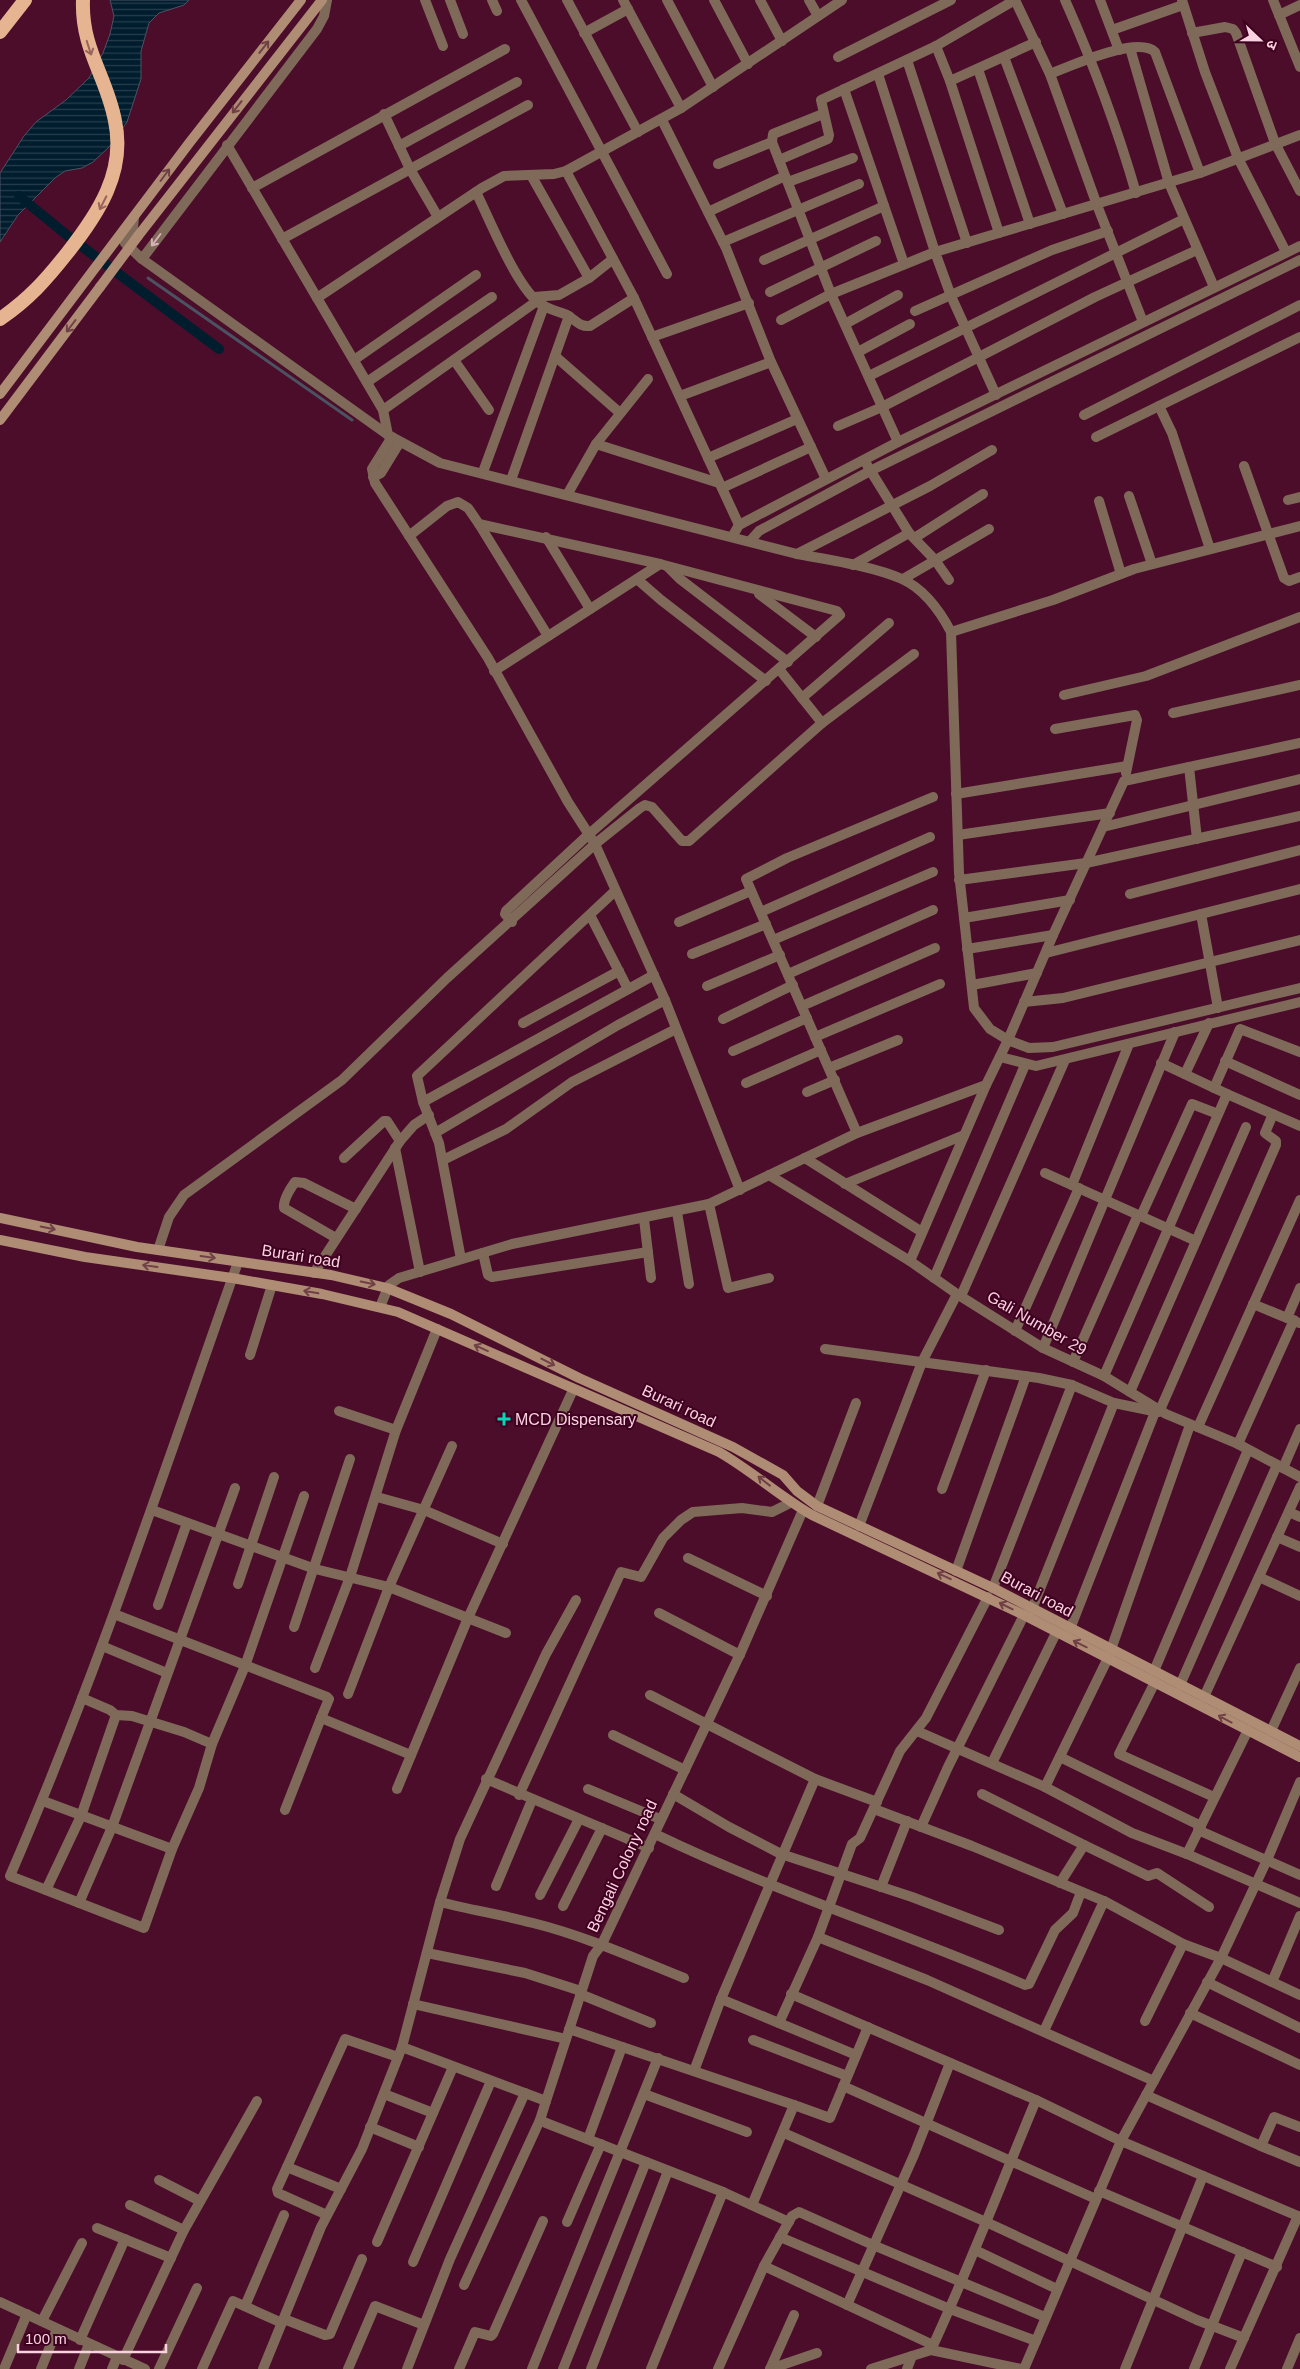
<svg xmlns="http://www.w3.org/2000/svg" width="1300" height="2369" font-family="Helvetica,'Noto Sans Devanagari',sans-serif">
  <defs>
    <pattern id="water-rules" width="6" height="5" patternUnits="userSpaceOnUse" patternTransform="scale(1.25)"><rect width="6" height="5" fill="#001d2e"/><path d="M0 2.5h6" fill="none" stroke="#263d4c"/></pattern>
  </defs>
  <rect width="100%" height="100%" fill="#4b0d2a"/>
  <polygon fill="url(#water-rules)" stroke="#4b5363" points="110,0 189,0 184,5 159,13 149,23 141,51 141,79 127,122 109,147 93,162 82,168 65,171 55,178 18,215 0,242 0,173 24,136 36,122 66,100 89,78 103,53 110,34 114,16"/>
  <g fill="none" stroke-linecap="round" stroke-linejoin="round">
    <polyline stroke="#4b5363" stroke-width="3" points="148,278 352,420"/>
    <polyline stroke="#001d2e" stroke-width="10" points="19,196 68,236 219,349"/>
    <g stroke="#7f6959" stroke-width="10">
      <polyline points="425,0 443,46"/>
      <polyline points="450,0 463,34"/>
      <polyline points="492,0 497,11"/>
      <polyline points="521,0 667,274"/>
      <polyline points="567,0 638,132"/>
      <polyline points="623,0 681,108"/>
      <polyline points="667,0 713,87"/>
      <polyline points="714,0 748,64"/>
      <polyline points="760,0 782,41"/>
      <polyline points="809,0 818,16"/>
      <polyline points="1015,0 1050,74 1097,205 1143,322"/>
      <path d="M1065,0C1093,63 1117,127 1136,193"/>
      <polyline points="1100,0 1119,50"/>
      <polyline points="1182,0 1205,72 1238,158 1286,252"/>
      <polyline points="1273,0 1300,67"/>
      <polyline points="1279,15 1300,5"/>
      <polyline points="1112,30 1183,5"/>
      <polyline points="584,33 628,9"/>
      <polyline points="1192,33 1225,27 1233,29 1236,33 1275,143 1300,191"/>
      <polyline points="936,46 950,81 1036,42"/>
      <polyline points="1130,48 1169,183 1214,287"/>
      <polyline points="838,57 951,0"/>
      <polyline points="1004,57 1063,214"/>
      <polyline points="907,60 967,243"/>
      <polyline points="978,69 1030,224"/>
      <path d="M1050,74C1070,66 1138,35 1155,52L1200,173"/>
      <polyline points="950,81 999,233"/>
      <polyline points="844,89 904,264"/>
      <polyline points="384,114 410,169 438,217"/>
      <polyline points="662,120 726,248 771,362 826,479"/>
      <polyline points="772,142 773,134 823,114"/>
      <polyline points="227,145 383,410 388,435"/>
      <polyline points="399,146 517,82"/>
      <polyline points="779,160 828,139 829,135 821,100 936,46 1015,0"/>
      <polyline points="718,164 772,142 831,294 935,252 878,74"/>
      <polyline points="566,171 634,298 739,525"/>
      <polyline points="531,175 589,278"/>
      <polyline points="788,182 853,158"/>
      <polyline points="252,188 505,49"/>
      <path d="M476,192C490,220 515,284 539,303C547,309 557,311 567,315C576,320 579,327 590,326L634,298"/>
      <polyline points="708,212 785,176"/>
      <path d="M134,217L133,228L125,243L142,259L388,435L440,463L797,554C829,560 873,566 902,579C924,589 940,611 951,632L959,873L974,1008L990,1029L1008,1040L1053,935L1124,781L1300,743"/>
      <polyline points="282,239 528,105"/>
      <polyline points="723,242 859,184"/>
      <polyline points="142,259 317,29 324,16 327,0"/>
      <polyline points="764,260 884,206"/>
      <polyline points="770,292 876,241"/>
      <polyline points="534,297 559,295 589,278 613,259"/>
      <polyline points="317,298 482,188 504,176 554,174 566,171 681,108 842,0"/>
      <polyline points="915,311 1052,250 1108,231"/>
      <polyline points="781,320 831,294 898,442"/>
      <polyline points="845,324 898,295"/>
      <polyline points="652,337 749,303"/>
      <polyline points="858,352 910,324"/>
      <polyline points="555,356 620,413"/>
      <polyline points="354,360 476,275"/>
      <polyline points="454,360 489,410"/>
      <polyline points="869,376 1184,219"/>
      <polyline points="367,382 492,297"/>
      <polyline points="996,395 951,296 935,252 1200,173 1300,135"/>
      <polyline points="680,396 771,362"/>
      <polyline points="383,410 537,301"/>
      <polyline points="1084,415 1300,305"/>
      <polyline points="838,426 882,407 1095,297 1197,250"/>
      <polyline points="392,437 372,469 375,483 488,658 568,802 595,844 665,1000 740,1190"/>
      <polyline points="1096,437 1159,406"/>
      <polyline points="596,444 719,483"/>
      <polyline points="708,458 797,419"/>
      <polyline points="867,465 909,533 935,560 949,580"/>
      <polyline points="1244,466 1284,578 1289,581 1300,577"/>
      <polyline points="483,472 544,306"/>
      <polyline points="373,477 381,473 400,442"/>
      <polyline points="511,480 569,316"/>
      <polyline points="722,488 811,447"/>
      <polyline points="567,495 596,444 648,379"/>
      <polyline points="1129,496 1152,564"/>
      <polyline points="1288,500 1300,497"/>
      <polyline points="1099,501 1121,574"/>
      <polyline points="479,524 548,636"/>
      <polyline points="409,536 447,506 458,502 468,508 479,524 660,564"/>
      <polyline points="546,537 590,609"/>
      <polyline points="732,537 739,525 898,442 1300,246"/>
      <polyline points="916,537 983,494"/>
      <polyline points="750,541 759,531 870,471 1300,260"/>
      <polyline points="1210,549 1172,433 1159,406 1300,337"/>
      <polyline points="797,554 930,486 992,450"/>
      <polyline points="853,565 909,533"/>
      <polyline points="668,567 680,579 788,662"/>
      <polyline points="903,579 989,529"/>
      <polyline points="638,580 661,600 766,681"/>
      <polyline points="759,594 816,637"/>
      <polyline points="951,632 1053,600 1134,569 1300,526"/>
      <polyline points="779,669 822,723"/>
      <polyline points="494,671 660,564 837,611 840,615 588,835 506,911 505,914 512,922"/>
      <polyline points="1064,695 1146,676 1300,617"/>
      <polyline points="802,698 889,623"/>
      <polyline points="1173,713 1300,685"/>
      <polyline points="1055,729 1135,715 1137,720 1126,773"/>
      <polyline points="1189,767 1197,839"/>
      <polyline points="956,794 1127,766"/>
      <polyline points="1103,827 1300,779"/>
      <polyline points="958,835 1110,813"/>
      <polyline points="959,880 1086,863 1300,816"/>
      <polyline points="1130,894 1300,850"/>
      <polyline points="761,912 930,837"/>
      <polyline points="1201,914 1218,1008"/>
      <polyline points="590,915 628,989"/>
      <polyline points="964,918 1070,900"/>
      <polyline points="679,922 751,891"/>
      <polyline points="773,940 933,872"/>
      <polyline points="967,949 1053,935"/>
      <polyline points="1046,953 1300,889"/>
      <polyline points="692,954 766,924"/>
      <polyline points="788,974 933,910"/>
      <polyline points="972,985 1037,973"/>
      <polyline points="707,986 780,955"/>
      <polyline points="1024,1002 1063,998 1300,940"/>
      <polyline points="802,1006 935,948"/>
      <polyline points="723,1019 793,985"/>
      <polyline points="523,1023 619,971"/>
      <polyline points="815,1037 940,984"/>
      <polyline points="733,1051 807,1018"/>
      <polyline points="1000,1057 1036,1066 1300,1002"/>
      <polyline points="1225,1061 1300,1095"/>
      <polyline points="829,1068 898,1040"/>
      <polyline points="1185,1074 1209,1023"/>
      <polyline points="746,1083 821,1050"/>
      <polyline points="1214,1088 1240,1029 1300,1052"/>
      <polyline points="807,1092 835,1080"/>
      <polyline points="1227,1094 1300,1126"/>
      <polyline points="423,1102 654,975"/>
      <polyline points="435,1133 618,1025 665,1000"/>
      <polyline points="857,1133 746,879 787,858 933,797"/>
      <polyline points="395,1148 420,1272"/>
      <polyline points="344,1158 384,1121 387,1121 400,1141"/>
      <polyline points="805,1158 922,1232"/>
      <polyline points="443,1160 506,1129 572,1082 676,1029"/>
      <polyline points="1045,1173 1196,1241"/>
      <polyline points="769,1175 910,1261 957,1294 1043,1348 1104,1376 1166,1414 1238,1444 1300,1477"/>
      <polyline points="845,1184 964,1135"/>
      <polyline points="1072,1185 1129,1044"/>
      <polyline points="709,1204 728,1288 769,1278"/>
      <polyline points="677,1212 689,1284"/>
      <polyline points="1141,1216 1192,1104 1218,1114"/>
      <polyline points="644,1219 651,1278"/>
      <path d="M336,1238L284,1208C283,1200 290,1189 295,1182L304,1183L356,1209"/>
      <polyline points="158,1250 169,1217 184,1195 342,1080 447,978 595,844 640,808 645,805 652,807 682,841 689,841 822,723 914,654"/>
      <polyline points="483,1253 488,1275 492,1277 648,1252"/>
      <polyline points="461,1259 439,1143 423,1102 417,1076 615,891"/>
      <polyline points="910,1261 986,1085"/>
      <path d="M238,1262C165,1468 97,1675 10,1876L144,1928L172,1849L199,1788L212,1744L245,1666L304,1496"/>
      <polyline points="314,1273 400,1141 414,1125 429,1115"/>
      <polyline points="934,1278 1025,1065"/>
      <polyline points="961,1296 1065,1060"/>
      <polyline points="1253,1304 1299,1323"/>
      <polyline points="380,1307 389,1285 399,1278 512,1244 709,1204 857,1133 986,1085 1008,1040 1029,1048 1053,1047 1300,988"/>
      <polyline points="1287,1318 1300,1288"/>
      <polyline points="1015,1331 1079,1188"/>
      <polyline points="1043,1348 1175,1032"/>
      <polyline points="825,1349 1039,1378 1072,1385 1114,1403 1158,1412"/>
      <polyline points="250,1355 272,1285"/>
      <polyline points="1073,1362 1138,1215"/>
      <polyline points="1104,1376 1227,1094 1161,1063"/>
      <polyline points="1130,1392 1246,1127"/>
      <polyline points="1160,1410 1276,1145 1276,1141 1265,1133 1273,1114"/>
      <polyline points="339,1411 396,1430"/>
      <polyline points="1198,1427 1300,1200"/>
      <polyline points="1238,1444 1294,1320"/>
      <polyline points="1283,1468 1300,1429"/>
      <polyline points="942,1489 986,1370"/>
      <polyline points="377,1497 424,1510 503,1544"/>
      <polyline points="817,1506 856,1403"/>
      <polyline points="152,1510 315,1569 389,1587 452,1446"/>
      <polyline points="1289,1512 1300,1517"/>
      <polyline points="859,1526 922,1362 957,1294"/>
      <polyline points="1277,1537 1300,1547"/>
      <polyline points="688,1558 767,1596"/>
      <polyline points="956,1571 1026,1376"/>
      <polyline points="1259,1577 1300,1596"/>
      <polyline points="238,1584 274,1477"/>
      <polyline points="993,1588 1072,1385"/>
      <polyline points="158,1605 187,1523"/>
      <polyline points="1032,1609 1114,1403"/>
      <polyline points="659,1613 740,1655"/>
      <polyline points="114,1614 327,1697 329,1699 321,1718"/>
      <polyline points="294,1627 350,1459"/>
      <polyline points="1070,1629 1155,1412"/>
      <polyline points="102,1646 167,1673"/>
      <polyline points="315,1668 350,1577 396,1430 437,1329"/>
      <polyline points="1154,1671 1248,1450"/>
      <polyline points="1155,1682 1119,1754 1214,1797"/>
      <polyline points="1180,1685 1277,1465"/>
      <polyline points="348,1694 389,1587 506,1633"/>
      <polyline points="650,1695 815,1779"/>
      <polyline points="1204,1697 1300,1487"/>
      <polyline points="82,1698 110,1710 116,1715 132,1716 184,1732 212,1744"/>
      <polyline points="917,1731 1045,1787 1132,1833 1187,1854 1300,1903"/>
      <polyline points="1271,1731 1300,1668"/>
      <polyline points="613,1735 685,1770"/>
      <polyline points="1060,1757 1201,1826"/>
      <polyline points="992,1763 1056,1633"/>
      <polyline points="486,1779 649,1848"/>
      <polyline points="1045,1787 1108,1658 1190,1425"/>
      <polyline points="397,1789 468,1618 573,1390"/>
      <polyline points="588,1789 660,1819"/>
      <polyline points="673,1794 729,1827 781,1854 912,1897 999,1930"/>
      <polyline points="982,1794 1084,1845 1060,1883"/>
      <polyline points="519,1795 621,1572 641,1577 663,1538 681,1520 693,1512 742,1508 772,1512 790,1503"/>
      <polyline points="43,1801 172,1849"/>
      <polyline points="874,1809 972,1846 1104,1901 1183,1944 1221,1958 1300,1995"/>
      <polyline points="285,1810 321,1718 411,1755"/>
      <polyline points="921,1827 948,1767 1024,1615"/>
      <polyline points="1198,1830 1300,1875"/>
      <path d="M655,1834C775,1892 903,1932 1025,1985L1029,1984L1055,1930L1073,1913L1081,1892"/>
      <polyline points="1084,1845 1148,1876 1157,1873 1209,1907"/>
      <polyline points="1187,1854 1248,1730"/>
      <polyline points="496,1886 532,1800"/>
      <polyline points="881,1887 907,1821"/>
      <polyline points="46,1890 81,1816 116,1715"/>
      <polyline points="540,1895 579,1819"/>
      <path d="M440,1902C471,1910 503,1915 533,1923C585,1936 634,1958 684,1978"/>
      <polyline points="79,1903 112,1827 235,1488"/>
      <polyline points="563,1906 602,1828"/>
      <polyline points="818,1937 927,1980 1154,2081"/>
      <polyline points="427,1953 525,1973 581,1991"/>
      <polyline points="1207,1982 1300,2028"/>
      <polyline points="1272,1982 1300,1916"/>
      <polyline points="580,1994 651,2023"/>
      <polyline points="791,1994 1036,2100"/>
      <polyline points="721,1999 856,2055"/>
      <polyline points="413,2004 566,2039"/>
      <polyline points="1190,2013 1300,2065"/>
      <polyline points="1145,2021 1183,1944"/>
      <polyline points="779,2023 818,1937 852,1844 860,1838 900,1751 926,1718 988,1597"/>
      <polyline points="569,2029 794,2105 752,2205"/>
      <polyline points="1044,2031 1104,1901"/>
      <polyline points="753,2040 847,2076"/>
      <polyline points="402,2047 546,2101 593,1956 602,1944 741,1652 803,1510"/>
      <polyline points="694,2071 721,1999 815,1779 877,1802"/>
      <polyline points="843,2086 1096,2199"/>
      <polyline points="384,2094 433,2113"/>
      <polyline points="644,2094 747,2132"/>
      <polyline points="1146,2095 1261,2146 1274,2117 1300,2127"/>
      <polyline points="546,2101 540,2120 546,2123 723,2192"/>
      <polyline points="794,2105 830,2118 868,2027"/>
      <polyline points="370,2127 419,2147"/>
      <polyline points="784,2133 986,2222 1197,2320 1244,2338"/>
      <polyline points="588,2139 622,2047"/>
      <polyline points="1261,2146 1300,2162"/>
      <polyline points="287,2167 341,2189"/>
      <polyline points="159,2180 200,2201"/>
      <polyline points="1099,2191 1277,2267"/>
      <polyline points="130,2205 184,2230"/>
      <polyline points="327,2215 278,2193 277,2189 345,2039 398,2057"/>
      <polyline points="567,2222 601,2144"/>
      <polyline points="97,2228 171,2258"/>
      <polyline points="780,2237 950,2309 1036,2341"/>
      <polyline points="377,2242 453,2067"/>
      <polyline points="975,2250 1057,2289"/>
      <polyline points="413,2262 491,2081"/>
      <polyline points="764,2266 792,2216 799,2212 873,2245 1045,2317"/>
      <polyline points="464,2285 540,2120"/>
      <polyline points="0,2302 145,2369"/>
      <polyline points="847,2305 914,2155 950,2063"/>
      <polyline points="245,2306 284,2215"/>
      <polyline points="284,2319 325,2335 330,2334 362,2259"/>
      <polyline points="42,2321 82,2243"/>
      <polyline points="80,2340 125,2239"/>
      <path d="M931,2350C969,2268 1001,2184 1036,2100L1121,2141L1300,2217"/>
      <polyline points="123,2360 184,2230 257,2101"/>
      <polyline points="4,2369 27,2314"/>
      <polyline points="41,2369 57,2329"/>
      <polyline points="79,2369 89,2344"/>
      <polyline points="112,2369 117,2357"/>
      <polyline points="159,2369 197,2288"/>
      <polyline points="202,2369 233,2301 282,2323"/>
      <polyline points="263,2369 321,2227 362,2149 402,2047 440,1902 460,1839 546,1654 576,1600"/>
      <polyline points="348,2369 375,2306 424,2325"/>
      <polyline points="407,2369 450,2259 525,2093"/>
      <polyline points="459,2369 475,2332 491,2336 493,2334 543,2221"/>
      <polyline points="532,2369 658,2058"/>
      <polyline points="563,2369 646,2162"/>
      <polyline points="591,2369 668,2171"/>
      <polyline points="651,2369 723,2192 789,2222"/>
      <polyline points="718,2369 764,2266 933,2345"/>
      <polyline points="770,2369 794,2315"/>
      <polyline points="770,2369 817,2353"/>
      <polyline points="907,2369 912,2356"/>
      <polyline points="1024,2369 1121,2141 1221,1958 1267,1860 1300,1782"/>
      <polyline points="1125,2369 1203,2176"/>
      <polyline points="1194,2369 1242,2252"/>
      <polyline points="1230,2369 1298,2216"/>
      <polyline points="1287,2369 1300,2338"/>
    </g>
    <polyline stroke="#7f6959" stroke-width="10" points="871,2369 931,2350 1021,2369"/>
    <g stroke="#af8c74" stroke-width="10">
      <polyline points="138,236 322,0"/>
      <polyline points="0,394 190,142 301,0"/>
      <polyline points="0,420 100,287"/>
      <polyline points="0,1218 137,1247 331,1275 387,1288 451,1314 579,1378 733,1447 783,1475 797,1491 817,1506 993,1588 1300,1746"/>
      <path d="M0,1240L85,1257L232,1278L322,1294L398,1312L719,1452C752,1471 779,1496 812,1515L1024,1615L1300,1757"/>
    </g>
    <g stroke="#e6b491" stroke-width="14">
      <polyline points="0,32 25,0"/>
      <path d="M0,319C29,299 46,280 68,252C98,214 126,172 115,121C107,77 81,49 83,0"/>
    </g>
    <polyline stroke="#af8c74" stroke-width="10" points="100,287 138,236"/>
  </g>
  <defs><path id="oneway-shaft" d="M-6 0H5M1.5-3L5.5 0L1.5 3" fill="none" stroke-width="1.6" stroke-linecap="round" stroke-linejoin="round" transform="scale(1.25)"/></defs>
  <g stroke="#714046">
    <use href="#oneway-shaft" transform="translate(264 47) rotate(-52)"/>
    <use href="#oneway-shaft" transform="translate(237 107) rotate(128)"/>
    <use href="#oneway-shaft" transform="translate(165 175) rotate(-53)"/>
    <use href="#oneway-shaft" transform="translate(71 326) rotate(127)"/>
    <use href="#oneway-shaft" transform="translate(48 1228) rotate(12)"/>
    <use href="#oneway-shaft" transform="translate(208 1257) rotate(8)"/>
    <use href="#oneway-shaft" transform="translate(150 1266) rotate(-172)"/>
    <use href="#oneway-shaft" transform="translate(368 1283) rotate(12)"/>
    <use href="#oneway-shaft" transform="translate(311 1292) rotate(-170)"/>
    <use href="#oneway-shaft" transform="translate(481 1348) rotate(-156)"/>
    <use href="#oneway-shaft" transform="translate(548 1362) rotate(27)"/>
    <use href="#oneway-shaft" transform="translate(764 1481) rotate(-142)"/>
    <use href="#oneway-shaft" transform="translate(944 1576) rotate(-155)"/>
    <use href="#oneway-shaft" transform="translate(1006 1606) rotate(-154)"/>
    <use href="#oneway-shaft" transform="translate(1080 1644) rotate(-154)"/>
    <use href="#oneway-shaft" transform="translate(1225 1719) rotate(-152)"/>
  </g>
  <g stroke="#9b635e">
    <use href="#oneway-shaft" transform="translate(89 48) rotate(72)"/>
    <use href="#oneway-shaft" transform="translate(103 203) rotate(117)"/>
  </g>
  <use stroke="#d5b2b7" href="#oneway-shaft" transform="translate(156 240) rotate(127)"/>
  <path fill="#06d5b6" stroke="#3f0120" stroke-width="2" d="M501.5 1411.5h5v5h5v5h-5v5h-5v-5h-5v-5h5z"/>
  <g text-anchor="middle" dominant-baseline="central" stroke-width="4" stroke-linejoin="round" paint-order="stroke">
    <g font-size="16" fill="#fad2df" stroke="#3f0120">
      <text transform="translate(301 1256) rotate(9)">Burari road</text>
      <text transform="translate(1037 1323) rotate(30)">Gali Number 29</text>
      <text transform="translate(679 1406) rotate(25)">Burari road</text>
      <text transform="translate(1037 1594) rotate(28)">Burari road</text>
      <text transform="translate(622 1866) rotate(-65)">Bengali Colony road</text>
    </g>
    <g font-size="16" fill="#fad2df" stroke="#3f0120" text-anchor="start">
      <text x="515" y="1419">MCD Dispensary</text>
    </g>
  </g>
  <g transform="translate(1260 40) rotate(112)" stroke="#3f0120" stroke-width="4" paint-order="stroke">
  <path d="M0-4L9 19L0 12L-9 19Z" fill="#fad2df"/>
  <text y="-8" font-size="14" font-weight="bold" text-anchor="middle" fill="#fad2df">उ</text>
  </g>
  <path d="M18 2344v8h148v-8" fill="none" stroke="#fad2df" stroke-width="2.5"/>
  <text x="25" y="2344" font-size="15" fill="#fad2df" stroke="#3f0120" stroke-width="4" paint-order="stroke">100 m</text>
</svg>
